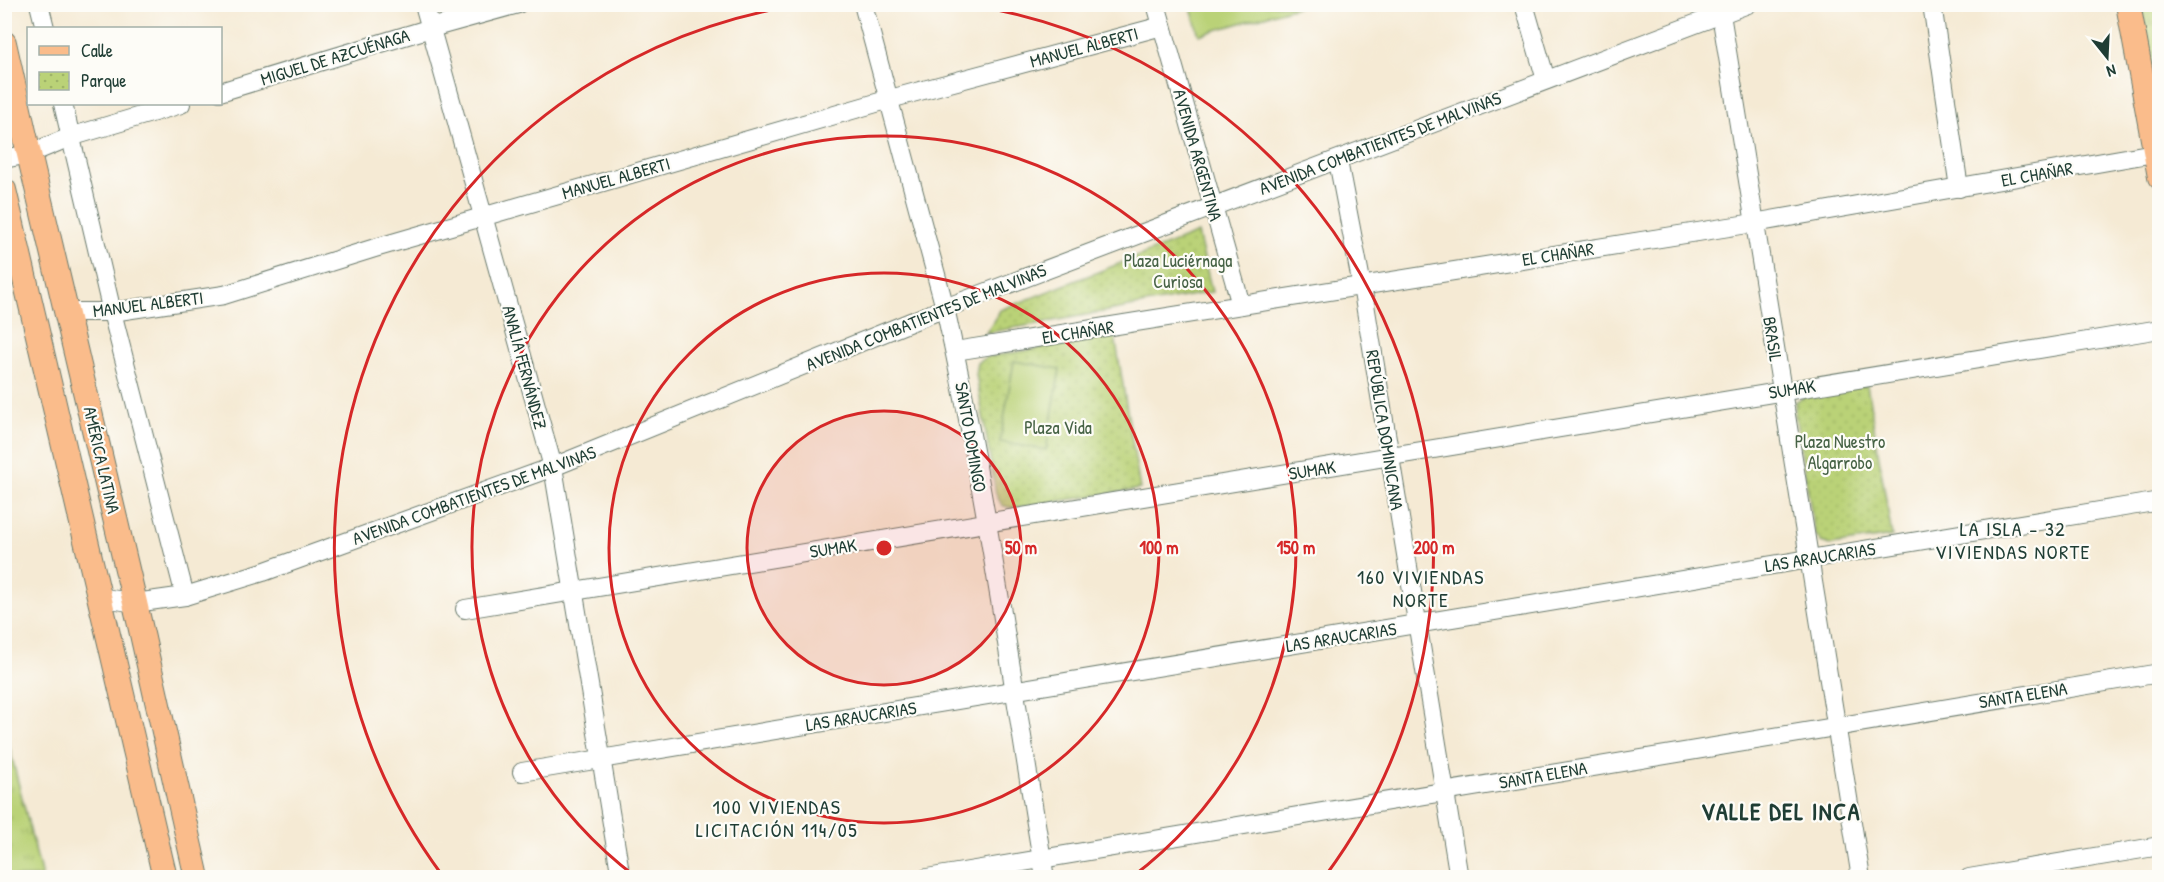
<svg xmlns="http://www.w3.org/2000/svg" width="2164" height="882" font-family="'Patrick Hand',sans-serif">
  <defs>
    <pattern id="grass-tufts" width="24" height="20" patternUnits="userSpaceOnUse" patternTransform="scale(1.5)"><rect width="24" height="20" fill="#bad277"/><path d="M3 7l-1-3M5 7V3M7 7l1-3M15 17l-1-3M17 17v-4M19 17l1-3" fill="none" stroke="#9fb568"/></pattern>
    <pattern id="park-dots" width="8" height="8" patternUnits="userSpaceOnUse" patternTransform="scale(1.5)"><rect width="8" height="8" fill="#bad277"/><path d="M2 2h.1M6 6h.1" fill="none" stroke="#9fb568" stroke-width="1.8" stroke-linecap="round"/></pattern>
  </defs>
  <rect width="100%" height="100%" fill="#fdfcf7"/>
  <filter id="ink" filterUnits="userSpaceOnUse"><feTurbulence type="fractalNoise" baseFrequency=".0167" numOctaves="2"/><feDisplacementMap in="SourceGraphic" scale="12" xChannelSelector="R" yChannelSelector="G"/><feConvolveMatrix kernelMatrix="1 2 1 2 8 2 1 2 1" color-interpolation-filters="sRGB"/></filter>
  <filter id="wash" filterUnits="userSpaceOnUse"><feTurbulence type="fractalNoise" baseFrequency=".008" numOctaves="4" result="noise"/><feDisplacementMap in="SourceGraphic" scale="24" xChannelSelector="R" yChannelSelector="G"/><feGaussianBlur stdDeviation="1.35" result="paint"/><feColorMatrix in="noise" values="0 0 0 0 0 0 0 0 0 0 0 0 0 0 0 0 0 1.4 0 .05"/><feComposite in="paint" operator="in"/></filter>
  <g filter="url(#wash)">
    <rect width="100%" height="100%" fill="#f5ead4"/>
    <g fill="url(#grass-tufts)" stroke="#6c8856" stroke-width="1.5">
      <polygon points="2141,5 2159,5 2159,113"/>
      <polygon points="5,730 42,877 5,877"/>
    </g>
    <g fill="url(#park-dots)" stroke="#6c8856" stroke-width="1.5">
      <polygon points="1198,233 1212,292 986,333 1000,310"/>
      <polygon points="1115,336 1140,489 1012,508 1002,505 996,494 976,374 978,363 987,357"/>
      <polygon points="1867,385 1892,536 1831,545 1821,542 1815,534 1795,414 1795,402 1803,397"/>
    </g>
    <g fill="#bad277" stroke="#6c8856" stroke-width="1.5">
      <polygon points="1190,5 1190,4 1303,5 1199,35"/>
      <polygon points="1014,361 1060,369 1046,450 1000,442"/>
    </g>
  </g>
  <g filter="url(#ink)">
    <g fill="none" stroke-linecap="round" stroke-linejoin="round">
      <defs>
        <g id="minor">
          <polyline points="39,4 45,28"/>
          <polyline points="424,4 553,467 621,878"/>
          <path d="M863,4L945,308C987,496 1013,688 1045,878"/>
          <polyline points="1156,4 1241,305"/>
          <polyline points="1524,4 1546,80"/>
          <polyline points="1932,4 1959,188"/>
          <polyline points="1721,14 1861,878"/>
          <polyline points="220,92 431,28 518,4"/>
          <polyline points="63,104 112,312 185,596"/>
          <polyline points="4,159 29,154 70,137 181,104"/>
          <polyline points="1338,161 1362,286 1459,878"/>
          <polyline points="67,312 112,312 224,295 375,248 890,99 1162,26"/>
          <polyline points="955,351 1754,223 2160,152"/>
          <polyline points="99,597 135,603 185,596 263,572 553,467 945,308 1748,4"/>
          <polyline points="465,609 2160,329"/>
          <polyline points="522,772 2160,501"/>
          <path d="M927,878C1338,810 1748,739 2160,673"/>
          <polyline points="1969,878 2160,846"/>
        </g>
        <g id="major">
          <polyline points="2128,4 2160,177"/>
          <polyline points="4,43 29,154 135,603 197,878"/>
          <polyline points="4,190 165,878"/>
        </g>
      </defs>
      <use href="#minor" stroke="#6a7a6c" stroke-width="20"/>
      <use href="#major" stroke="#6a7a6c" stroke-width="26"/>
      <use href="#minor" stroke="#fff" stroke-width="18"/>
      <use href="#major" stroke="#fabc8b" stroke-width="24"/>
    </g>
  </g>
  <circle cx="884" cy="548" r="137" fill="#d62828" fill-opacity=".12"/>
  <g fill="none" stroke="#d62828" stroke-width="3">
    <circle cx="884" cy="548" r="137"/>
    <circle cx="884" cy="548" r="275"/>
    <path d="M636 877A412 412 0 1 1 1132 877"/>
    <path d="M442 875A550 550 0 0 1 798 5M970 5A550 550 0 0 1 1326 875"/>
  </g>
  <g text-anchor="middle" dominant-baseline="central" stroke-width="4.5" stroke-linejoin="round" paint-order="stroke">
    <g font-size="18" fill="#1f3d34" stroke="#fdfcf7">
      <text transform="translate(1084 47) rotate(-15)">MANUEL ALBERTI</text>
      <text transform="translate(335 57) rotate(-17)">MIGUEL DE AZCUÉNAGA</text>
      <text transform="translate(1380 143) rotate(-21)">AVENIDA COMBATIENTES DE MALVINAS</text>
      <text transform="translate(1198 155) rotate(74)">AVENIDA ARGENTINA</text>
      <text transform="translate(2037 174) rotate(-10)">EL CHAÑAR</text>
      <text transform="translate(616 178) rotate(-16)">MANUEL ALBERTI</text>
      <text transform="translate(1558 254) rotate(-9)">EL CHAÑAR</text>
      <text transform="translate(148 304) rotate(-7)">MANUEL ALBERTI</text>
      <text transform="translate(926 317) rotate(-22)">AVENIDA COMBATIENTES DE MALVINAS</text>
      <text transform="translate(1078 332) rotate(-9)">EL CHAÑAR</text>
      <text transform="translate(1773 339) rotate(81)">BRASIL</text>
      <text transform="translate(525 367) rotate(75)">ANALÍA FERNÁNDEZ</text>
      <text transform="translate(1792 389) rotate(-9)">SUMAK</text>
      <text transform="translate(1385 430) rotate(81)">REPÚBLICA DOMINICANA</text>
      <text transform="translate(971 437) rotate(80)">SANTO DOMINGO</text>
      <text transform="translate(102 460) rotate(77)">AMÉRICA LATINA</text>
      <text transform="translate(1312 470) rotate(-9)">SUMAK</text>
      <text transform="translate(474 495) rotate(-20)">AVENIDA COMBATIENTES DE MALVINAS</text>
      <text transform="translate(833 548) rotate(-9)">SUMAK</text>
      <text transform="translate(1820 557) rotate(-9)">LAS ARAUCARIAS</text>
      <text transform="translate(1341 637) rotate(-9)">LAS ARAUCARIAS</text>
      <text transform="translate(2023 695) rotate(-9)">SANTA ELENA</text>
      <text transform="translate(861 716) rotate(-9)">LAS ARAUCARIAS</text>
      <text transform="translate(1543 775) rotate(-10)">SANTA ELENA</text>
    </g>
    <g font-size="18" fill="#466245" stroke="#fdfcf7">
      <text x="1178" y="260">Plaza Luciérnaga<tspan x="1178" dy="21">Curiosa</tspan></text>
      <text x="1058" y="427">Plaza Vida</text>
      <text x="1840" y="441">Plaza Nuestro<tspan x="1840" dy="21">Algarrobo</tspan></text>
    </g>
    <g font-size="20" letter-spacing="1.5" fill="#1f3d34" stroke="#fdfcf7">
      <text x="2013" y="528">LA ISLA - 32<tspan x="2013" dy="23">VIVIENDAS NORTE</tspan></text>
      <text x="1421" y="576">160 VIVIENDAS<tspan x="1421" dy="23">NORTE</tspan></text>
      <text x="777" y="806">100 VIVIENDAS<tspan x="777" dy="23">LICITACIÓN 114/05</tspan></text>
    </g>
    <g font-size="24" font-weight="bold" letter-spacing="1.5" fill="#1f3d34" stroke="#fdfcf7">
      <text x="1781" y="811">VALLE DEL INCA</text>
    </g>
  </g>
  <circle cx="884" cy="548" r="9" fill="#d62828" stroke="#fdfcf7" stroke-width="3"/>
  <g font-size="18" text-anchor="middle" font-weight="bold" fill="#d62828" stroke="#fdfcf7" stroke-width="4.5" stroke-linejoin="round" paint-order="stroke">
    <text x="1021" y="554">50 m</text>
    <text x="1159" y="554">100 m</text>
    <text x="1296" y="554">150 m</text>
    <text x="1434" y="554">200 m</text>
  </g>
  <rect width="2164" height="882" fill="none" stroke="#fdfcf7" stroke-width="24"/>
  <rect x="27" y="27" width="195" height="78" fill="#fdfcf7" stroke="#a4b0a9" stroke-width="1.5"/>
  <rect x="39" y="46" width="30" height="9" fill="#fabc8b" stroke="#a4b0a9" stroke-width="1.5"/>
  <text x="81" y="57" font-size="18" fill="#1f3d34">Calle</text>
  <rect x="39" y="72" width="30" height="18" fill="url(#park-dots)" stroke="#a4b0a9" stroke-width="1.5"/>
  <text x="81" y="87" font-size="18" fill="#1f3d34">Parque</text>
  <g transform="translate(2107 57) rotate(162)" stroke="#fdfcf7" stroke-width="4.5" paint-order="stroke">
  <path d="M0-4.5L10 22L0 15L-10 22Z" fill="#1f3d34"/>
  <text y="-9" font-size="16" font-weight="bold" text-anchor="middle" fill="#1f3d34">N</text>
  </g>
</svg>
